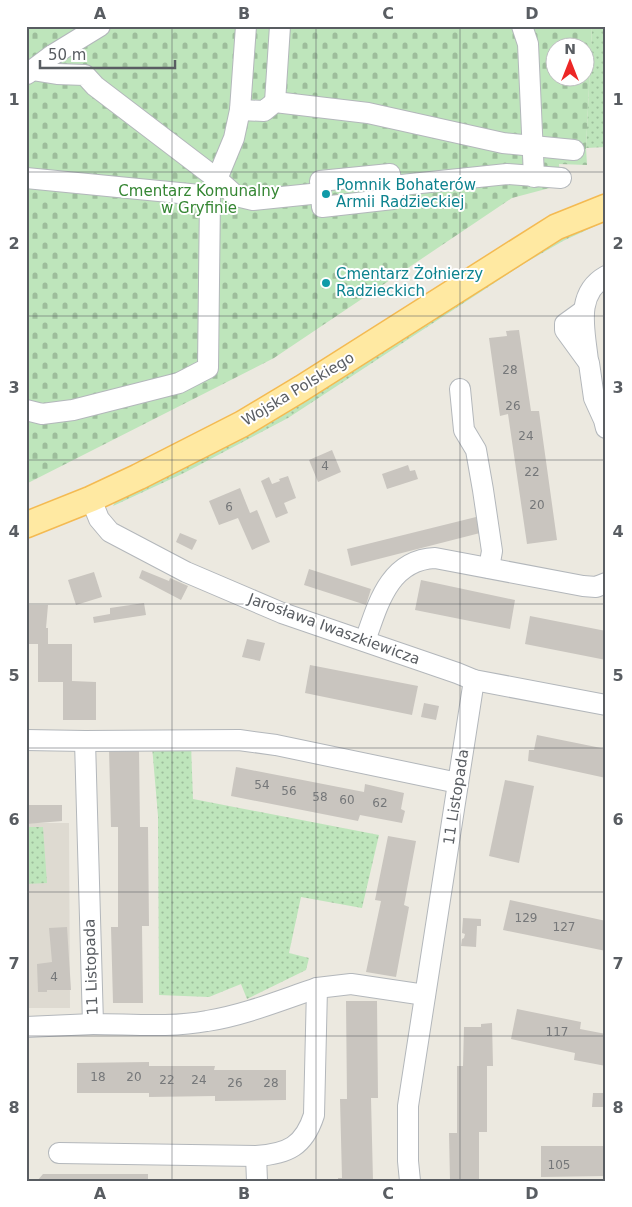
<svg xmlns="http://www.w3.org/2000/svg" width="632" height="1207" font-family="'DejaVu Sans',sans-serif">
  <defs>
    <pattern id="green-dots" width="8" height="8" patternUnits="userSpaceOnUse" patternTransform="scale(1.25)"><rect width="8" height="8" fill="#bee5bb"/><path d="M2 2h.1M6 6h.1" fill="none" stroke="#9dbd9b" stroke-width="1.8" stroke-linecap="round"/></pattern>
    <pattern id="cemetery-stones" width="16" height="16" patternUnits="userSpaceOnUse" patternTransform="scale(1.25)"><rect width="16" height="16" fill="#bee5bb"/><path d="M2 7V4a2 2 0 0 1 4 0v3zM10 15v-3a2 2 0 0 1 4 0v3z" fill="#9dbd9b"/></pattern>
  </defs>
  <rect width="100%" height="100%" fill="#ece9e0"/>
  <polygon fill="#dedad1" points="26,823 69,823 70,1008 26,1008"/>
  <g fill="url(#green-dots)">
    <polygon points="592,26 606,26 606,147 586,148"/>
    <polygon points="606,212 606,221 563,241 525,263 288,418 184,473 113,506 116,500 521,259"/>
    <polygon points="191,745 193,799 379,835 362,908 301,897 289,953 309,958 306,970 247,999 241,984 209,997 159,995 158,816 152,746"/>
    <polygon points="26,827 43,827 47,883 26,884"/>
  </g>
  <path fill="url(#cemetery-stones)" fill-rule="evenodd" d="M26,26H592L586,148L587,165L559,164L561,185L512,198L274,358L26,484ZM554,48H584V78H554Z"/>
  <g fill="#c9c5bf">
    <polygon points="519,330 531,411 539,411 557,540 527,544 508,414 500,416 489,338 507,336 506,331"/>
    <polygon points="332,450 341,472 318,482 309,460"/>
    <polygon points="408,465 410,471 415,470 418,479 387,489 382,474"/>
    <polygon points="288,476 296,498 284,503 288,513 276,518 261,481 269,477 272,484 280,481 279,479"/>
    <polygon points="240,488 250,513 257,510 270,542 252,550 238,518 219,525 209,501"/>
    <polygon points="476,517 480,533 351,566 347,549"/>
    <polygon points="180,533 197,540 192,550 176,542"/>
    <polygon points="309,569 371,589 366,605 304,585"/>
    <polygon points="142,570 169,581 170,578 188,586 181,600 139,578"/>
    <polygon points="94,572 102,597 76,605 68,580"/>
    <polygon points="421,580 515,600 510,629 415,610"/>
    <polygon points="144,603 146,615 94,623 93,617 110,614 110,608"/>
    <polygon points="26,605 48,605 46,628 48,628 48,644 72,644 72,681 96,682 96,720 63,720 63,682 38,682 38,644 26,644"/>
    <polygon points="530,616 606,631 606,660 525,644"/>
    <polygon points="247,639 265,643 260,661 242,657"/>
    <polygon points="310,665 418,686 412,715 305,693"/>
    <polygon points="424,703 439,706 436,720 421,717"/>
    <polygon points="537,735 606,749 606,778 528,761 529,750 534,750"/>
    <polygon points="139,748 140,827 148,827 149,926 142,926 143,1003 113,1003 111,927 118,927 118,827 111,827 109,749"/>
    <polygon points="236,767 364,792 365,784 404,793 401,809 405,811 402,823 360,815 358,821 231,796"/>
    <polygon points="505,780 534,786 519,863 489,856"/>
    <polygon points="26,805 62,805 62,821 26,824"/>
    <polygon points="388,836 416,841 404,905 409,907 396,977 366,972 381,901 375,900"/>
    <polygon points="510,900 606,921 606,951 503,930"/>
    <polygon points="463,918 481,919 481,926 477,926 476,947 461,946 462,939 464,938 465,934 462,933"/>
    <polygon points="67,927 71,990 47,990 47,992 38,992 37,964 52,962 49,928"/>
    <polygon points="346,1001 377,1001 378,1098 371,1098 373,1181 338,1181 338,1178 342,1178 340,1099 347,1099"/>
    <polygon points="517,1009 581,1022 580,1029 606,1034 606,1066 574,1060 575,1053 511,1039"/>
    <polygon points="492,1023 493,1066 487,1066 487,1132 479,1132 479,1181 450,1181 449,1133 457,1133 457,1066 463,1066 464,1027 481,1027 481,1024"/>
    <polygon points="149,1062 149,1066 215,1066 214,1070 286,1070 286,1100 215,1101 215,1096 149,1097 149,1093 77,1093 77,1063"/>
    <polygon points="593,1093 606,1093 606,1107 592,1107"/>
    <polygon points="541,1146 605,1146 606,1176 541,1177"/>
    <polygon points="43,1174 148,1174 148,1181 37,1181"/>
  </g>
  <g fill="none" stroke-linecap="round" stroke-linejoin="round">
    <defs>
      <g id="minor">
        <polyline points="522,26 528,44 534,177"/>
        <polyline points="32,70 57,74 85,75 95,86 217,179 236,196 253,200 321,193"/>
        <polyline points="27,74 51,56 100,26"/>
        <polyline points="275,102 280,26"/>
        <polyline points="240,110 264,111 275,102 368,113 503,143 574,150"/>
        <polyline points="26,178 210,196"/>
        <polyline points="392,186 393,199 322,207 320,181 390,174 392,186 507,174 561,178"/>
        <polyline points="583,311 565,324 565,330 589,363 594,398 604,420 606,428"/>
        <path d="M588,361C585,331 574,294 606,276"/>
        <polyline points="460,389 464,430 476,450 483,490 492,551 489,568"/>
        <polyline points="26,410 42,414 73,410 179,383 208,368 210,196 234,138 240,110 246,26"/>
        <polyline points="91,499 99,519 110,532 186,572 282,613 457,673 474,680 606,705"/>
        <path d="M365,641C378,604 389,560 435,558L583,586L596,587L606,583"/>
        <polyline points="26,740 85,741 239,740 276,745 458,783"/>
        <path d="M85,741L93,1024C130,1024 170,1028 207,1021C245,1015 281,1000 317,988"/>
        <polyline points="26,1027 93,1024"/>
        <path d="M59,1153L256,1156C288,1154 304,1146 314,1115L317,988L351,984L425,995"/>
        <polyline points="256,1156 257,1181"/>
        <polyline points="410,1181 408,1161 408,1106 474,680"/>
      </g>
      <polyline id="major" points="26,525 91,499 138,477 242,424 302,388 556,227 606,207"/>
    </defs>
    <use href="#minor" stroke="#b3b7bb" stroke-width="22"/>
    <use href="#major" stroke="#f4ba52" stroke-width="28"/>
    <use href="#minor" stroke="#fff" stroke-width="20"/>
    <use href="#major" stroke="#ffe9a2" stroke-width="25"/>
  </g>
  <path fill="none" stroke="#595d62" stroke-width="1" stroke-opacity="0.55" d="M172,26V1181M316,26V1181M460,26V1181M26,172H606M26,316H606M26,460H606M26,604H606M26,748H606M26,892H606M26,1036H606"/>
  <g fill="#0f9aa8" stroke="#fff" stroke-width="2">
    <circle cx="326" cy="194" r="5"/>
    <circle cx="326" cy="283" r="5"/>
  </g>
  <g text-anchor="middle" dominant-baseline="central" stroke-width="4" stroke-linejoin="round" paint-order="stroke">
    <g font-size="12" fill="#757779">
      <text x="510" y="370">28</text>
      <text x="513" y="406">26</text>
      <text x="526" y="436">24</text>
      <text x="325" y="466">4</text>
      <text x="532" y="472">22</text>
      <text x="537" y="505">20</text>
      <text x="229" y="507">6</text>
      <text x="262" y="785">54</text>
      <text x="289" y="791">56</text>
      <text x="320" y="797">58</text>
      <text x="347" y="800">60</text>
      <text x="380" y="803">62</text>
      <text x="526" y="918">129</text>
      <text x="564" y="927">127</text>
      <text x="54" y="977">4</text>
      <text x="557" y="1032">117</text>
      <text x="98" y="1077">18</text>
      <text x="134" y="1077">20</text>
      <text x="167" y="1080">22</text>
      <text x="199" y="1080">24</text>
      <text x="235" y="1083">26</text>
      <text x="271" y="1083">28</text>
      <text x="559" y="1165">105</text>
    </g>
    <g font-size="15" fill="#0d838f" stroke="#fff" text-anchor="start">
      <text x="336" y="185">Pomnik Bohaterów<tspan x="336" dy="17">Armii Radzieckiej</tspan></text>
      <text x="336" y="274">Cmentarz Żołnierzy<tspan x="336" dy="17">Radzieckich</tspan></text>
    </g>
    <g font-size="15" fill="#358633" stroke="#fff">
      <text x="199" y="191">Cmentarz Komunalny<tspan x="199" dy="17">w Gryfinie</tspan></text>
    </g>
    <g font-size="15" fill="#595d62" stroke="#fff">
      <text transform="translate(298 389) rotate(-31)">Wojska Polskiego</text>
      <text transform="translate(334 629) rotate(20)">Jarosława Iwaszkiewicza</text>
      <text transform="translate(456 797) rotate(-81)">11 Listopada</text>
      <text transform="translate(91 967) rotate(-92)">11 Listopada</text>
    </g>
  </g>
  <rect width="632" height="1207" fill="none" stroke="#ffffff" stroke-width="55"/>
  <g transform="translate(570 62)"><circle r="24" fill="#ffffff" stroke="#bdbec0"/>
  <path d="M0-4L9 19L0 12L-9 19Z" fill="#ec2726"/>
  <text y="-8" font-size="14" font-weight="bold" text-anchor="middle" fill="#595d62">N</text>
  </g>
  <path d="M40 60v8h135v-8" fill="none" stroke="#595d62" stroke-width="2.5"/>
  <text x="48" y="60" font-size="15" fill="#595d62" stroke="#ffffff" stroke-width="4" paint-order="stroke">50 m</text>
  <rect x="28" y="28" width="576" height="1152" fill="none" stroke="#595d62" stroke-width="2"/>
  <g font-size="16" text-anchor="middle" font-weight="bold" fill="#595d62">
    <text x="100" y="19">A</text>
    <text x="244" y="19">B</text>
    <text x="388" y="19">C</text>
    <text x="532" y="19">D</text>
    <text x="14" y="105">1</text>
    <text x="618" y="105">1</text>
    <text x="14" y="249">2</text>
    <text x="618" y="249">2</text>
    <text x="14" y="393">3</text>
    <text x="618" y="393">3</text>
    <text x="14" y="537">4</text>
    <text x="618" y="537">4</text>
    <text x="14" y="681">5</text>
    <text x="618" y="681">5</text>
    <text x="14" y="825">6</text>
    <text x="618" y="825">6</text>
    <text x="14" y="969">7</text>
    <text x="618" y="969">7</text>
    <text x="14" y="1113">8</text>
    <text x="618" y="1113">8</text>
    <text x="100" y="1199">A</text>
    <text x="244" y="1199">B</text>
    <text x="388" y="1199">C</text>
    <text x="532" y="1199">D</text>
  </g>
</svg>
